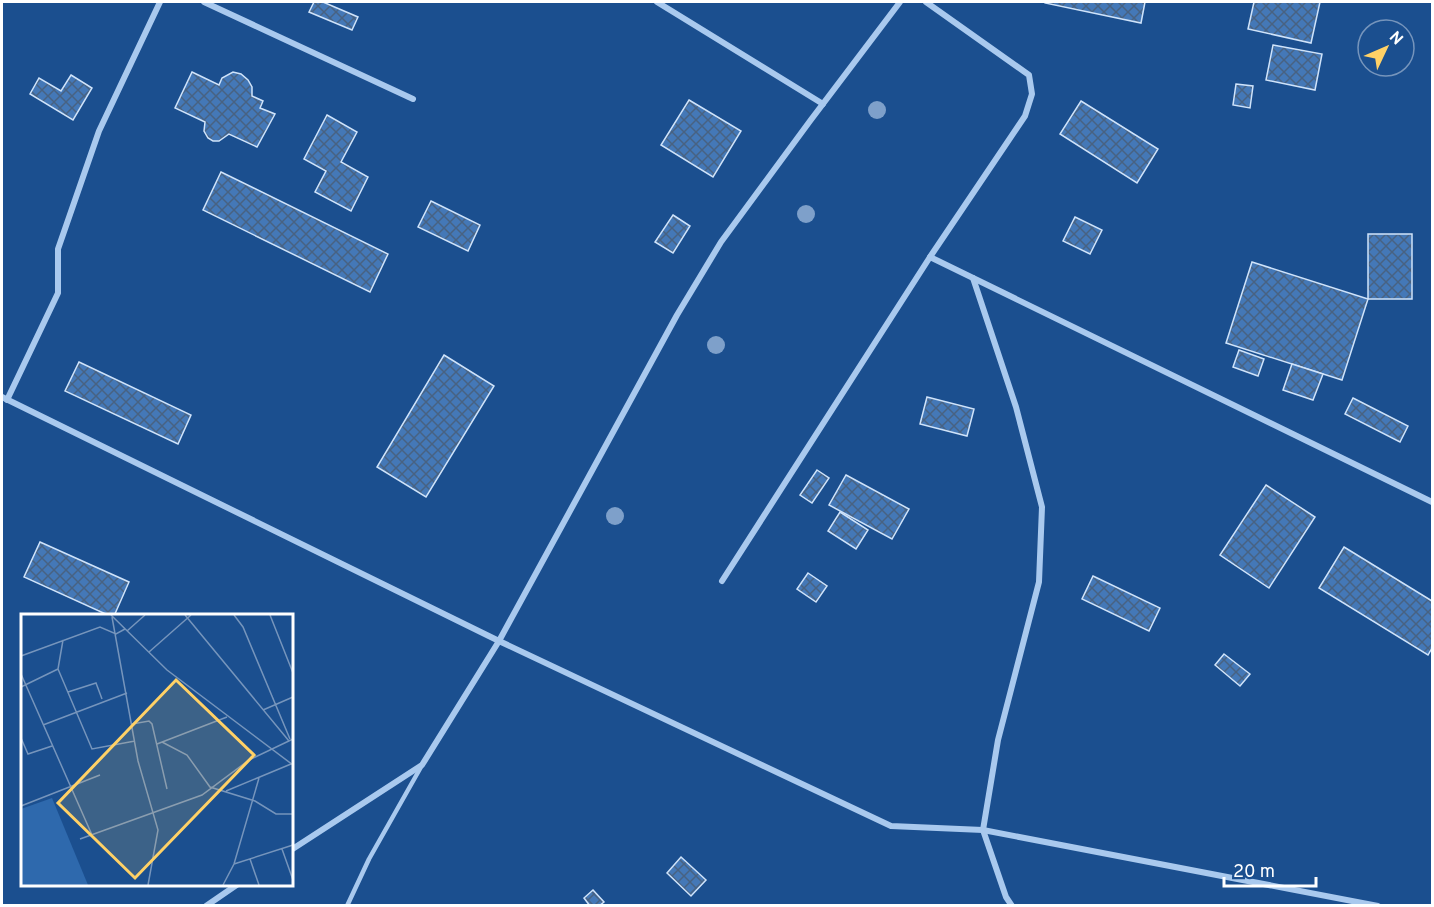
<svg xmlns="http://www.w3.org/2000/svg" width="1434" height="907" font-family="Overpass,sans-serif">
  <defs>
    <pattern id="building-cross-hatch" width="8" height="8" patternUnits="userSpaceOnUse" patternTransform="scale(1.5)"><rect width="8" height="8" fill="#4478b7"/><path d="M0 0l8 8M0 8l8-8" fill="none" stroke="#486282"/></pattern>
  </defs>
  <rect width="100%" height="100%" fill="#1b4f8f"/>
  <g fill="url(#building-cross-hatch)" stroke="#cfe3fa" stroke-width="1.5">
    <polygon points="314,2 323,2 358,17 352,30 309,12"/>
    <polygon points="1045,2 1145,2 1141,23 1045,3"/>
    <polygon points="1254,2 1320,2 1311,43 1248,29"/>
    <polygon points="1273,45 1322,54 1315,90 1266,80"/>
    <polygon points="192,72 219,85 222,78 233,72 241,74 248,80 252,87 252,96 263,101 260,108 275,114 257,147 229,134 219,141 213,141 208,138 204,131 205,122 175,108"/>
    <polygon points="71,75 92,88 73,120 30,94 39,78 61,91"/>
    <polygon points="1236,84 1253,86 1250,108 1233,105"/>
    <polygon points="689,100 741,131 713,177 661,145"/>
    <polygon points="1081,101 1158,149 1137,183 1060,134"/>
    <polygon points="327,115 357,132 341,162 368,177 351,211 315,192 326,171 304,159"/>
    <polygon points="221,172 388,254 370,292 203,210"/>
    <polygon points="431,201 480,225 468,251 418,227"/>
    <polygon points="673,215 690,226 673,253 655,242"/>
    <polygon points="1075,217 1102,230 1090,254 1063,241"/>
    <rect x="1368" y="234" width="44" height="65"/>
    <polygon points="1252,262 1368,299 1342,380 1226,343"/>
    <polygon points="1239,350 1264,359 1258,376 1233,367"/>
    <polygon points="444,355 494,386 426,497 377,467"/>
    <polygon points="79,362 191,415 178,444 65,391"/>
    <polygon points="1292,364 1323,374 1313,400 1283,390"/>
    <polygon points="927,397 974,409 967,436 920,424"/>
    <polygon points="1353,398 1408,426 1400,442 1345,414"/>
    <polygon points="817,470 829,478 812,503 800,495"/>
    <polygon points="846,475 909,509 892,539 829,505"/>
    <polygon points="1266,485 1315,517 1269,588 1220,555"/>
    <polygon points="840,512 868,530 856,549 828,531"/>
    <polygon points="40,542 129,582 114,616 110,616 24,577"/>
    <polygon points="1344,547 1432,601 1432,648 1428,655 1319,588"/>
    <polygon points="808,573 827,586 816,602 797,589"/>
    <polygon points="1093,576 1160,608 1149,631 1082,599"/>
    <polygon points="1224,654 1250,674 1240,686 1215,665"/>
    <polygon points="681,857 706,880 691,896 667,873"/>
    <polygon points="593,890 604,902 599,906 590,906 584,898"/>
  </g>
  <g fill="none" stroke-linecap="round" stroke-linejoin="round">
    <polyline stroke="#a9c9ee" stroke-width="4.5" points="347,906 369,859 421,767"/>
    <g stroke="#a9c9ee" stroke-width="6">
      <polyline points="204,2 413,99"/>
      <polyline points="657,2 823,104"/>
      <polyline points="930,257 1432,502"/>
      <polyline points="973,278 1016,407 1042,507 1039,582 998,740 983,830 1006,897 1012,906"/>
      <polyline points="2,397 499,641 891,826 983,830 1378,906"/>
      <polyline points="7,400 58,293 58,249 99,131 160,2"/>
      <polyline points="722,581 930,257 1025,116 1032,94 1029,75 926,2"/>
      <polyline points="291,850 422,765 499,641 677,315 721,242 810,121 900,2"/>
      <polyline points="206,906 238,884"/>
    </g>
  </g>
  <g fill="#7ea0ca">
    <circle cx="877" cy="110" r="9"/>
    <circle cx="806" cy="214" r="9"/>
    <circle cx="716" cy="345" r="9"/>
    <circle cx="615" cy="516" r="9"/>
  </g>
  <g transform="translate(21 614)">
    <rect width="272" height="272" fill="#1b4f8f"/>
    <path d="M31,184L67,271H0V195Z" fill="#2e69ad"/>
    <path fill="none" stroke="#7695bc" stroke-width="1.5" d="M90,1L146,56L272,151M164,1L268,127M213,1L222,13L269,125M249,1L272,59M91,3L117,147L137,216L127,271M106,17L124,1M42,26L37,55L71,135L114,127M128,38L170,1M0,42L79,13L95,20L104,15M0,60L71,221M0,73L37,55M47,78L75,69L81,85M242,96L272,83M111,110L128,107L131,110L146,175M22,111L106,79M0,124L7,140L31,132M141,128L166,141L189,173L234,187L255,200H272M136,130L206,103M205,177L270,150M0,192L79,161M59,225L181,181L228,146L272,125M261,235L272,266M229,245L238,271M213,250L272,231M202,271L213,250L238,164"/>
    <path fill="#ffd166" fill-opacity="0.15" stroke="#ffd166" stroke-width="3" d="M155,66L233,141L114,264L37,189Z"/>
    <rect width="272" height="272" fill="none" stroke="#fff" stroke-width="3"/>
  </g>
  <rect width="1434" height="907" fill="none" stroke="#ffffff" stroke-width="6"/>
  <g transform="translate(1386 48) rotate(46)"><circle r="28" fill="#1b4f8f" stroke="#7695bc" stroke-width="1.5"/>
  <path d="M0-4.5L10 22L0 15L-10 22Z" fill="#ffd166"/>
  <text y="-9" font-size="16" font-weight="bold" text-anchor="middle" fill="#ffffff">N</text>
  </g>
  <path d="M1224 877v9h92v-9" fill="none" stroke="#ffffff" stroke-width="3"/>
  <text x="1233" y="877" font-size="18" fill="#ffffff" stroke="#1b4f8f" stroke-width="4.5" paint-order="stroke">20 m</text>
</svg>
